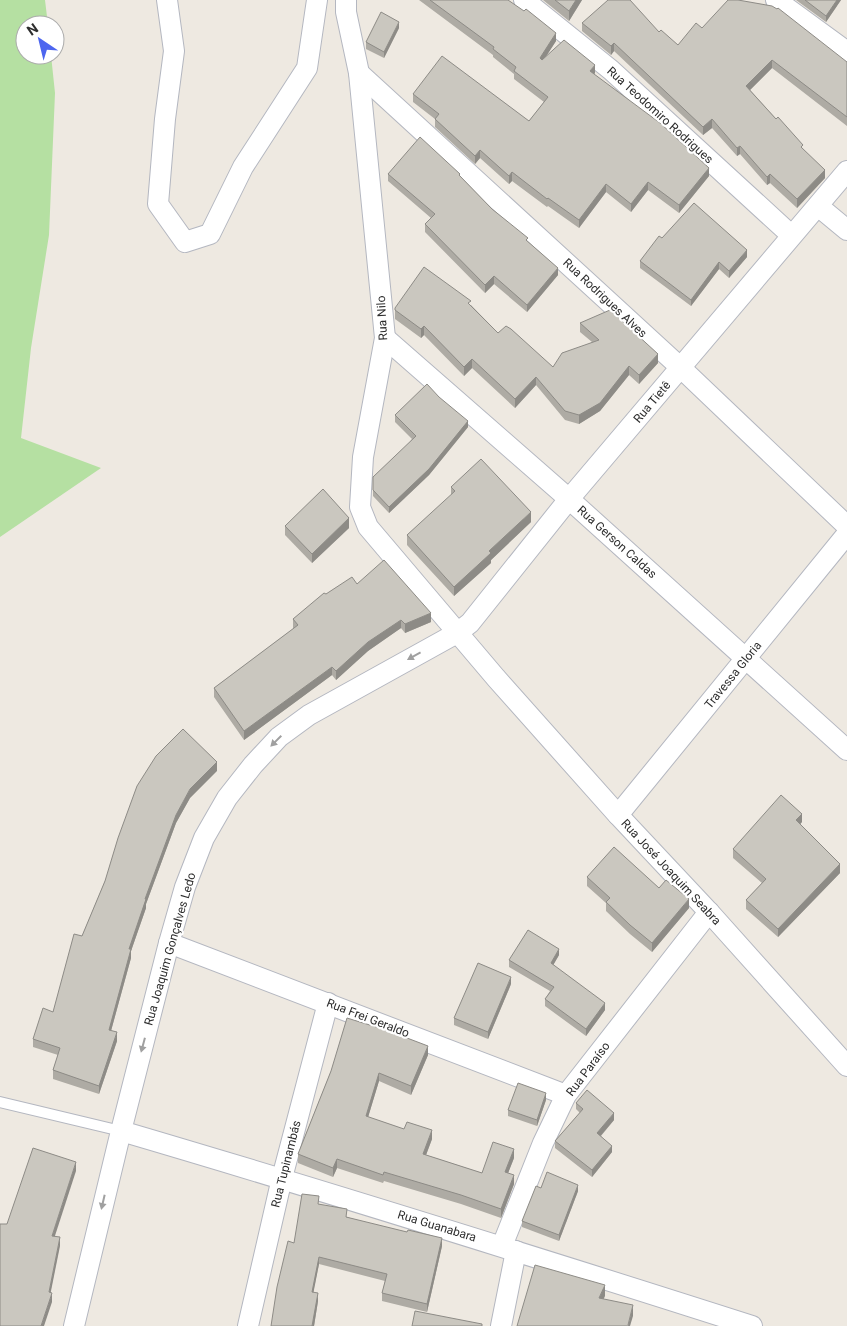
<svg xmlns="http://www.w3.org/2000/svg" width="847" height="1326" font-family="Roboto,sans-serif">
  <rect width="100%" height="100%" fill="#eee9e1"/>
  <polygon fill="#b5e0a2" points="0,0 45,0 48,25 25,25 25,55 51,55 55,93 49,235 31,348 21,438 101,468 0,537"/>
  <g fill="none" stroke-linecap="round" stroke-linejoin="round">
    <defs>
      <polyline id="lane" points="0,1102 121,1131"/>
      <g id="street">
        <polyline points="167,0 174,51 165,119 158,204 185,242 210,234 243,167 307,68 317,0"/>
        <polyline points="346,0 346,12 359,73 385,338 363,457 360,507 368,527 496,678 618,815 709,912 847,1066"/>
        <polyline points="524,0 611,70 791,235"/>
        <polyline points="776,0 847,52"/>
        <polyline points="359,73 680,367 847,526"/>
        <polyline points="818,206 847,230"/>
        <polyline points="385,338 569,499 847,750"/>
        <polyline points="618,815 847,534"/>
        <polyline points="169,943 566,1095"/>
        <path d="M121,1131C332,1193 542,1259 752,1326"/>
        <polyline points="502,1246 543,1143 566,1095 709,912"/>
        <polyline points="74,1326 121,1131 169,943 185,887 204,838 227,798 253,765 279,737 309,715 457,633 470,623 569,499 847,171"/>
        <polyline points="248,1326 282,1178 328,1003"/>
        <polyline points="501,1326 516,1251"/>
      </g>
    </defs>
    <use href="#lane" stroke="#b4b7c0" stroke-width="12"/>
    <use href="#street" stroke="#b4b7c0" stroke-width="22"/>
    <use href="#lane" stroke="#fff" stroke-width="10"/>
    <use href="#street" stroke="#fff" stroke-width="20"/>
  </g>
  <g fill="#aeaba4">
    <polygon points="419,0 508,0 556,41 546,56 595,73 594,74 709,176 679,213 648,190 631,212 606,192 579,228 548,206 547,207 512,181 509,184 480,158 475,164 435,127 435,119 413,102 413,94 529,121 544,102 514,79 514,74 493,57 493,55"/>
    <polygon points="543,0 582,0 569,21"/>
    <polygon points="796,0 841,0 826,22"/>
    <polygon points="582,23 659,32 678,45 702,28 847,62 847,126 772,68 750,90 803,149 825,178 797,208 770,183 767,185 740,154 737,156 712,128 703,135 614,51 611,55 582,31"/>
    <polygon points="399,28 384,58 366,49 366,42"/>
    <polygon points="388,174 460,176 492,209 528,242 558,275 527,312 494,284 485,293 425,232 425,224 431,218 388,181"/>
    <polygon points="662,238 747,257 729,278 719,269 691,306 640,268 640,261"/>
    <polygon points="471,305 498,333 553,367 592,342 580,332 580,323 658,363 639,384 629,375 600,411 579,424 565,420 536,385 515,408 472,368 464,376 424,335 421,338 395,319 395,308"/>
    <polygon points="395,415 468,427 429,475 389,513 373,496 373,490 412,439 395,422"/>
    <polygon points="451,487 531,522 491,560 491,563 454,596 407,545 407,535 451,496"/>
    <polygon points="285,526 349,528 312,563 285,535"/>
    <polygon points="357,584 431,622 405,633 401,628 368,651 336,680 332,675 244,740 214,697 214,688 293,629 293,619 326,594"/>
    <polygon points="217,771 190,798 176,823 146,904 146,908 131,951 131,958 111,1031 117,1041 99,1094 53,1079 53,1070 58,1055 33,1047 33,1039 53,1012 82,936 105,881"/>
    <polygon points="802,822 800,824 840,873 778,937 746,909 746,900 762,883 733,858 733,849"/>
    <polygon points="587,877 659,888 689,908 652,952 630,934 606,911 606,903 587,886"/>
    <polygon points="559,955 553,965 605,1010 586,1036 545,1006 545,999 550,991 509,967 509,960"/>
    <polygon points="511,984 488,1039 454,1025 454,1018"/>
    <polygon points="428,1055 411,1095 379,1081 368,1117 432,1139 426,1155 482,1173 514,1158 508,1173 514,1184 501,1218 461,1204 384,1181 383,1183 337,1168 333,1177 298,1163 298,1154 331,1071"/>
    <polygon points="546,1100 537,1126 508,1116 508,1110"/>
    <polygon points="576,1103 614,1120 601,1136 612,1152 592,1177 555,1148 555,1141 580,1113 576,1109"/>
    <polygon points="541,1188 578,1191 559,1241 522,1227 522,1221"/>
    <polygon points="319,1204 347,1217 442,1246 427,1312 382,1301 382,1293 385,1281 319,1264 313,1293 318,1301 314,1326 294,1243"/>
  </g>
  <g fill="#8d8b86">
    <polygon points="576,0 582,0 569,21 569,11"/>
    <polygon points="837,0 841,0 826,22 826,16"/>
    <polygon points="399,22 399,28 384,58 384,52"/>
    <polygon points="556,33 556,41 540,66 540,58"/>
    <polygon points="614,43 614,51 611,55 611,46"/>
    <polygon points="772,60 772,68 746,94 746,86"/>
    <polygon points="595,65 595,73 590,79 590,71"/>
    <polygon points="712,119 712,128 703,135 703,127"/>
    <polygon points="740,146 740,154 737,156 737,148"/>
    <polygon points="480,150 480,158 475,164 475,156"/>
    <polygon points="709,168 709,176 679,213 679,205"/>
    <polygon points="825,170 825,178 797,208 797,199"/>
    <polygon points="512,172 512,181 509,184 509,176"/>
    <polygon points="770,174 770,183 767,185 767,177"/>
    <polygon points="648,182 648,190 631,212 631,204"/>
    <polygon points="606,184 606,192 579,228 579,220"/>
    <polygon points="747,250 747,257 729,278 729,271"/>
    <polygon points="719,262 719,269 691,306 691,300"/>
    <polygon points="558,268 558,275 527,312 527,305"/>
    <polygon points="494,276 494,284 485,293 485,285"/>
    <polygon points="424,326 424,335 421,338 421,329"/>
    <polygon points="658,354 658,363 639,384 639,375"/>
    <polygon points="472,359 472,368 464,376 464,367"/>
    <polygon points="629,366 629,375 600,411 579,424 579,415"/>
    <polygon points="536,377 536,385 515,408 515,399"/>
    <polygon points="468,421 468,427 429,475 389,513 389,507"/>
    <polygon points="531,512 531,522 491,560 491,563 454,596 454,587 489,551"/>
    <polygon points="349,518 349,528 312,563 312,554"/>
    <polygon points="431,613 431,622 405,633 405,624"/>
    <polygon points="401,620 401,628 368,651 336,680 336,671 368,642"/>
    <polygon points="332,667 332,675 244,740 244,731"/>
    <polygon points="217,762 217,771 190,798 176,823 146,904 146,908 131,951 131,958 109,1038 109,1030 129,949 145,899 176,815 190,789"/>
    <polygon points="802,814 802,822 796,829 796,820"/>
    <polygon points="840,864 840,873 778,937 778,929"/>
    <polygon points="689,899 689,908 652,952 652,943"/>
    <polygon points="559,949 559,955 551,969 551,963"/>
    <polygon points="511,977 511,984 488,1039 488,1032"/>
    <polygon points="605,1003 605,1010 586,1036 586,1029"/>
    <polygon points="117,1032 117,1041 99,1094 99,1086"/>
    <polygon points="428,1046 428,1055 411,1095 411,1086"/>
    <polygon points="379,1073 379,1081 366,1124 366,1116"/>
    <polygon points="546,1093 546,1100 537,1126 537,1120"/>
    <polygon points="614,1113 614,1120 597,1140 597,1133"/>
    <polygon points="432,1130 432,1139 423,1163 423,1154"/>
    <polygon points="612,1146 612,1152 592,1177 592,1170"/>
    <polygon points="514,1149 514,1158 505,1181 505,1172"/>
    <polygon points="337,1159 337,1168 333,1177 333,1168"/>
    <polygon points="76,1162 76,1171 52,1245 52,1236"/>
    <polygon points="514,1175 514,1184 501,1218 501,1209"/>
    <polygon points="578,1185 578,1191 559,1241 559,1235"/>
    <polygon points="60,1237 60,1246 49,1301 49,1292"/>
    <polygon points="442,1238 442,1246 427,1312 427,1304"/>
    <polygon points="319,1257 319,1264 312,1300 312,1292"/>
    <polygon points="605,1285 605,1296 599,1309 599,1298"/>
    <polygon points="52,1293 52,1302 44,1326 41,1326"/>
    <polygon points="318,1293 318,1301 314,1326 312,1326"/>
    <polygon points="633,1305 633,1316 630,1326 628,1326"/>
  </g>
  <g fill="#cac7bf" stroke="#8d8b86">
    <polygon points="430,0 508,0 524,11 526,9 556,33 540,58 542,60 564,40 595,65 590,71 660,123 709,168 679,205 648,182 631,204 606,184 579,220 548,198 547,199 512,172 509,176 480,150 475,156 435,119 439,114 413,94 442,56 529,121 548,97 514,71 516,67 493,49 494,47"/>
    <polygon points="555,0 576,0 569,11"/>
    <polygon points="608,0 630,0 659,32 661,30 678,45 696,23 702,28 728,0 738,0 772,6 777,9 778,8 847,62 847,117 772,60 746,86 776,119 778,117 803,145 801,147 825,170 797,199 770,174 767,177 740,146 737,148 712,119 703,127 614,43 611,46 582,23"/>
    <polygon points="805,0 837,0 826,16"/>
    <polygon points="381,12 399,22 384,52 366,42"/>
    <polygon points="420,137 460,174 459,175 492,209 528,238 526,240 558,268 527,305 494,276 485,285 425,224 435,214 388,174"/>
    <polygon points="694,203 747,250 729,271 719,262 691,300 640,261 659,236 662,238"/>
    <polygon points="424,267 471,301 468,303 498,333 506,326 511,329 553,367 562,353 599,340 580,323 610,310 658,354 639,375 629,366 600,403 579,415 565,411 536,377 515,399 472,359 464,367 424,326 421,329 395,310 395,308"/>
    <polygon points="427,384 439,397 468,421 429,469 389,507 373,490 373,477 416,436 395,415"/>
    <polygon points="481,459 531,512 489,551 491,553 454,587 407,535 455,491 451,487"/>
    <polygon points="323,489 349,518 312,554 285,526"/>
    <polygon points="384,560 431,613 405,624 401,620 368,642 336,671 332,667 244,731 214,688 298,625 293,619 324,593 326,594 352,577 357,584"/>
    <polygon points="183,729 217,762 190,789 176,815 145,899 146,899 129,949 131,949 109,1030 117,1032 99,1086 53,1070 60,1048 33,1039 43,1008 53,1012 74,934 82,936 105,881 118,838 137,786 156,756"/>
    <polygon points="781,795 802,814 796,820 840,864 778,929 746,900 766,879 733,849"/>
    <polygon points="614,847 659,888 666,880 689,899 652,943 630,925 606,902 610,898 587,877"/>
    <polygon points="528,930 559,949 551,963 605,1003 586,1029 545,999 554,987 509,960"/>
    <polygon points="478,963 511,977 488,1032 454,1018"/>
    <polygon points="347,1018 386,1030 428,1046 411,1086 379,1073 366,1116 404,1129 407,1122 432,1130 423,1154 482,1173 493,1142 514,1149 505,1172 514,1175 501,1209 461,1195 384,1172 383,1175 337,1159 333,1168 298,1154 331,1071"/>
    <polygon points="518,1083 546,1093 537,1120 508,1110"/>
    <polygon points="587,1090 614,1113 597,1133 612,1146 592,1170 555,1141 583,1109 576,1103"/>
    <polygon points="33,1148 76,1162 52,1236 60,1237 49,1292 52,1293 41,1326 0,1326 0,1224 7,1224"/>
    <polygon points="547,1172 578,1185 559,1235 522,1221 536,1186 541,1188"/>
    <polygon points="302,1194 319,1196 318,1204 347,1209 346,1217 407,1232 408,1230 442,1238 427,1304 382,1293 387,1274 319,1257 312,1292 318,1293 312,1326 271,1326 277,1287 288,1241 294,1243"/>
    <polygon points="535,1265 605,1285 599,1298 633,1305 628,1325 630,1326 517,1326"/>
    <polygon points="415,1311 482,1324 482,1326 412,1326"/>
  </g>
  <defs><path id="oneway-solid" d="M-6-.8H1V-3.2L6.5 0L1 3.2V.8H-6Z" transform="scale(1.25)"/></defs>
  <g fill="#a0a0a0">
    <use href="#oneway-solid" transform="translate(414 656) rotate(151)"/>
    <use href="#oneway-solid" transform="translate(276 741) rotate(135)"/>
    <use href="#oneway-solid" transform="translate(143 1045) rotate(105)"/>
    <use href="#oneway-solid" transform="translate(103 1202) rotate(103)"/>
  </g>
  <g text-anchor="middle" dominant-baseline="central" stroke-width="4.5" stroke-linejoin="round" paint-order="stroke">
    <g font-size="12" fill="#2d2d2d" stroke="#fff">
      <text transform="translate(660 115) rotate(42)">Rua Teodomiro Rodrigues</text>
      <text transform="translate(605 298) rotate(43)">Rua Rodrigues Alves</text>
      <text transform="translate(382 318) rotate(-93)">Rua Nilo</text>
      <text transform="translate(652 402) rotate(-50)">Rua Tietê</text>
      <text transform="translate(617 542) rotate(42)">Rua Gerson Caldas</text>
      <text transform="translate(733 675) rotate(-51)">Travessa Gloria</text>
      <text transform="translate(671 872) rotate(47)">Rua José Joaquim Seabra</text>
      <text transform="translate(170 949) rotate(-74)">Rua Joaquim Gonçalves Ledo</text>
      <text transform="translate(368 1018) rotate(21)">Rua Frei Geraldo</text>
      <text transform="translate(588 1069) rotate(-53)">Rua Paraíso</text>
      <text transform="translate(286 1164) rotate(-76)">Rua Tupinambás</text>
      <text transform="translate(437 1226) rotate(17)">Rua Guanabara</text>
    </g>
  </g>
  <g transform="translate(40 40) rotate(325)"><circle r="24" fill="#ffffff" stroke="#ababab"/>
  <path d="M0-4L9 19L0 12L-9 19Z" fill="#4d66ef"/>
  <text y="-8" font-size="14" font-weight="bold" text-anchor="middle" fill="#2d2d2d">N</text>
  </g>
</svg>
